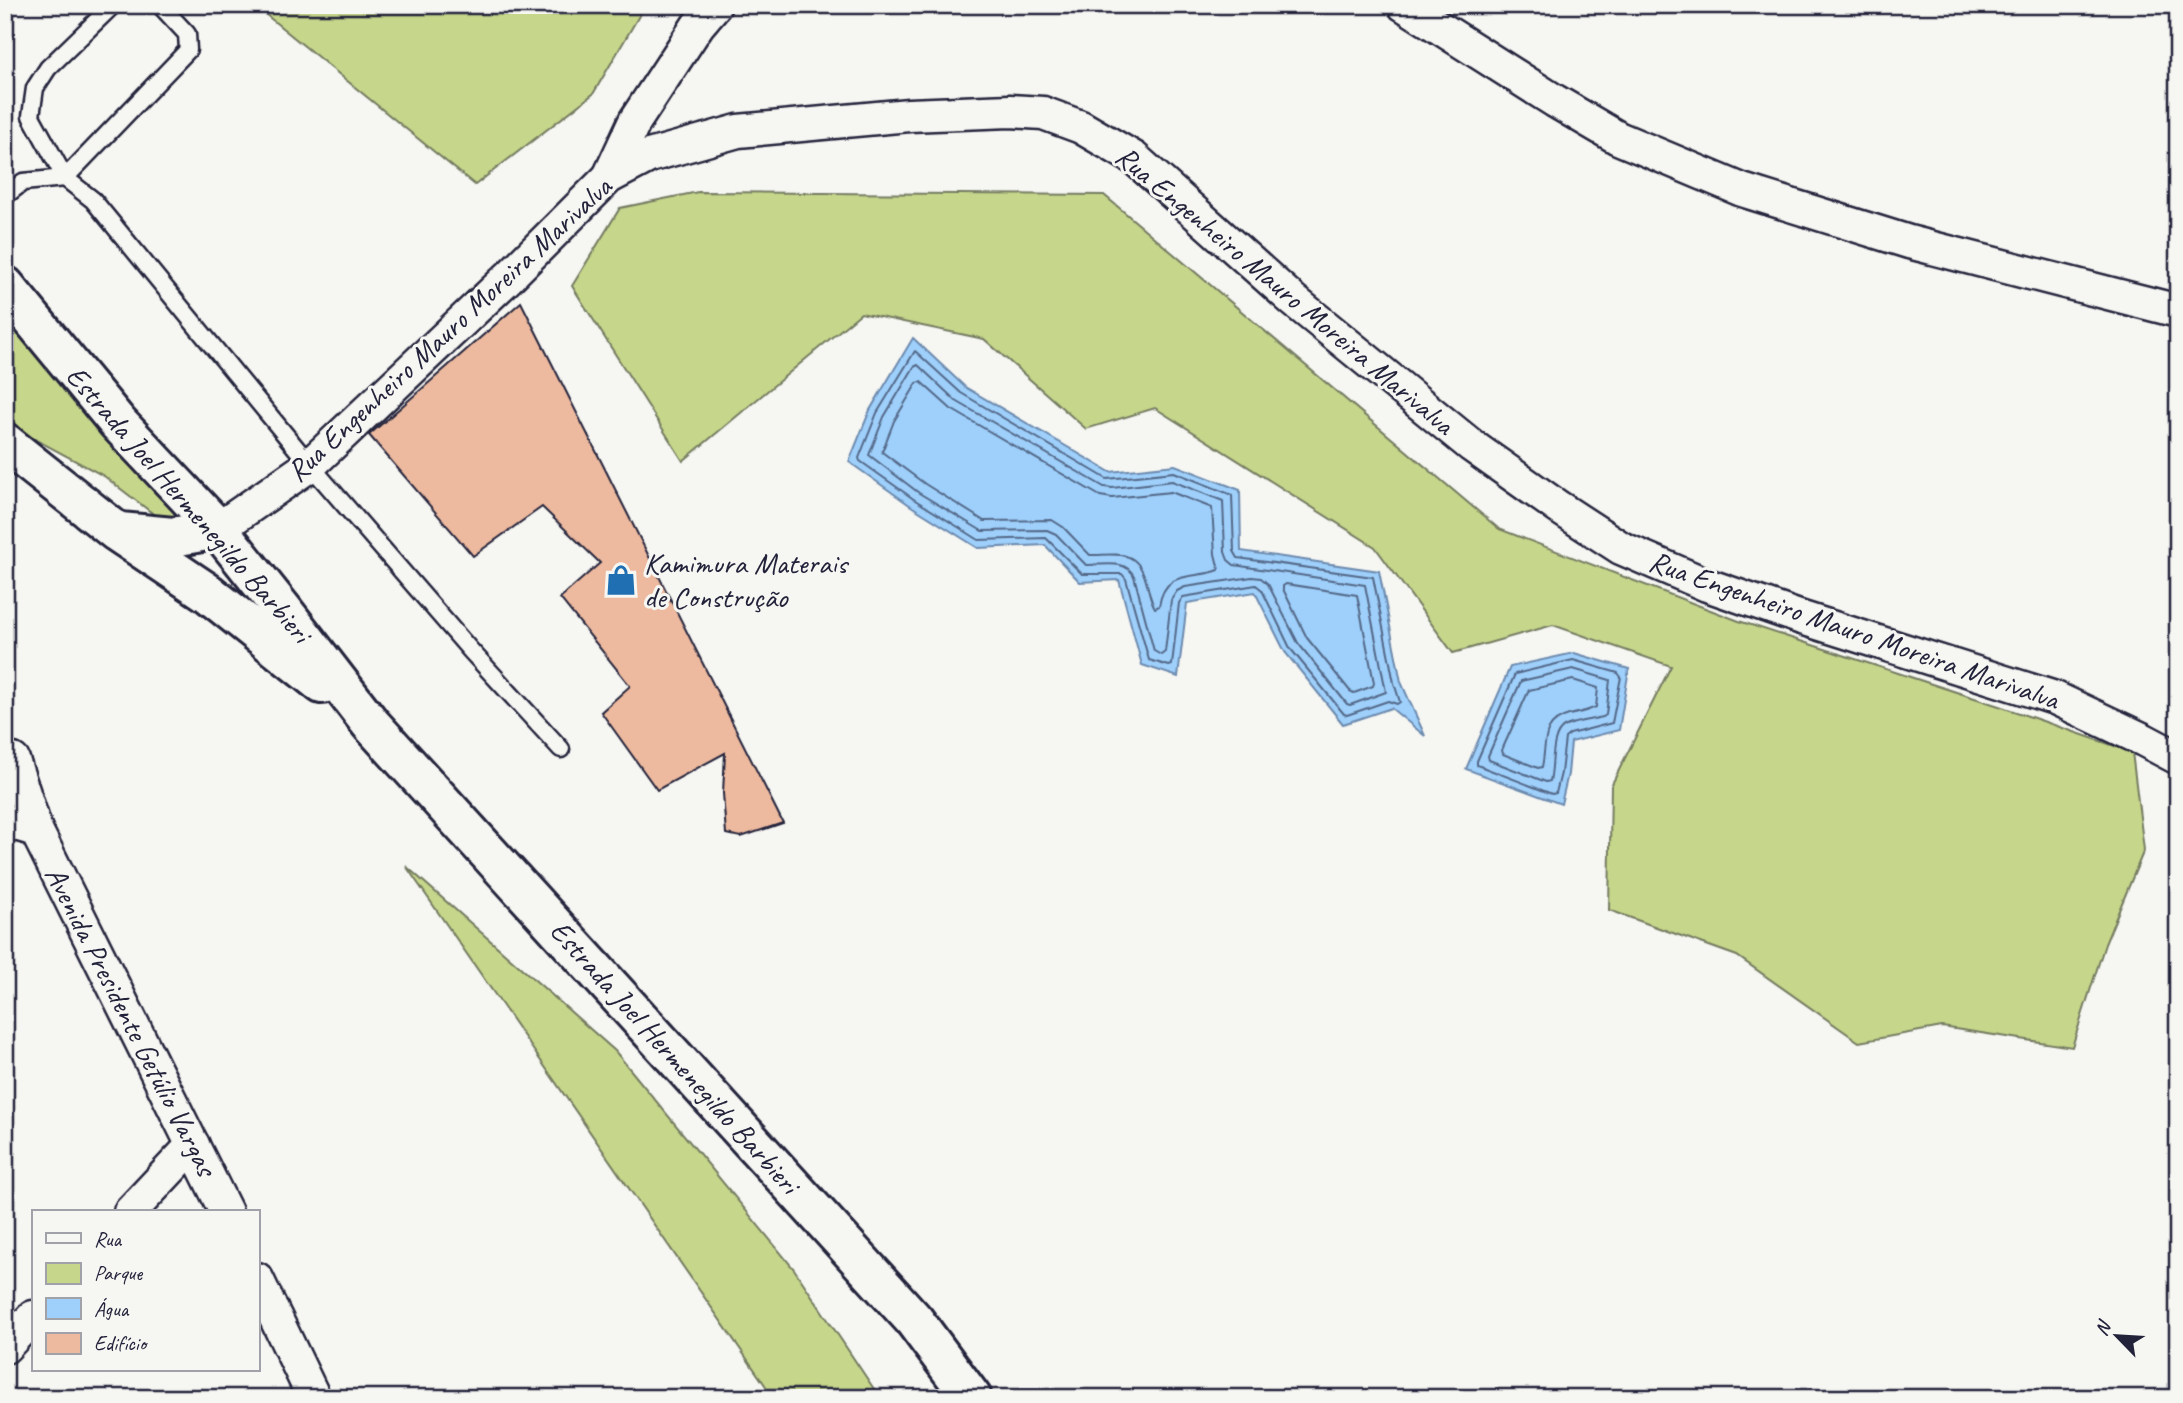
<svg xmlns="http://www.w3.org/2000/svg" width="2183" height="1403" font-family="Caveat,sans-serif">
  <rect width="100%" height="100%" fill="#f6f6f2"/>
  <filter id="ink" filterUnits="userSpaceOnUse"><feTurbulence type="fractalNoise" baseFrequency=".0143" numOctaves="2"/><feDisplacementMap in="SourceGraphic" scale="14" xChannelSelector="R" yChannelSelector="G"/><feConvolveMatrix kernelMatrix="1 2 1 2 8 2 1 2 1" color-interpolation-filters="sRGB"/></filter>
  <g filter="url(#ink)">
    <g fill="#c6d68a" stroke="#747c62" stroke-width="2">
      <polygon points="254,5 639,5 643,9 593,94 475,185"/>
      <polygon points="698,192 1104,195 1499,529 1739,621 1999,706 2132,752 2144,850 2105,944 2072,1047 1942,1027 1859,1042 1737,956 1609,910 1611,786 1671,666 1553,625 1453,653 1375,547 1155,408 1086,429 984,339 861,313 683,461 572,286 620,208"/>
      <polygon points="5,313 188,526 160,519 104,476 27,435 5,419"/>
      <polygon points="406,866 615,1051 794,1269 880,1398 774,1398"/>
    </g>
    <g fill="#9ed0fb" stroke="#6c8aae" stroke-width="2">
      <polygon points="913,338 965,387 1110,472 1175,465 1240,490 1241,551 1379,571 1401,682 1425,736 1391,708 1343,724 1285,652 1255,592 1187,603 1178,677 1142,665 1119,580 1080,582 1045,545 978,548 911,506 849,462 870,410"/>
      <polygon points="1574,653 1629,669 1619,730 1571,742 1568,774 1561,804 1466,769 1510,667"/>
    </g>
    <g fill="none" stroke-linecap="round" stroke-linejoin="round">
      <g stroke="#546888" stroke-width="2">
        <polygon points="915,351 961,393 1107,479 1174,472 1232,495 1234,551 1238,558 1373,577 1394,683 1400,702 1397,704 1388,701 1347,715 1344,714 1290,648 1262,590 1256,585 1183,597 1179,603 1172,665 1169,666 1149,660 1126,579 1122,574 1082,574 1046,538 979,540 915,500 860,461 859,458 877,413"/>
        <path d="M918,365L956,401L1104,487L1112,488L1172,481L1223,501L1225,552L1228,560L1234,565L1365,585L1386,692L1350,705L1347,704L1298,643L1268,584L1261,578L1252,577L1185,587L1177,591L1171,600L1165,652L1161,655L1154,651L1134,576C1125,558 1103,566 1086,565L1056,534L1047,530L982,531L919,493L869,455L884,417L914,367Z"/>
        <path d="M921,382L951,409L1100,496L1112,498L1171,492L1212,508L1215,554L1219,570C1194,580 1165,568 1159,606L1155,608C1150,600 1149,590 1146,581C1137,548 1117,555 1090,555L1063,527L1052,520L984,521L925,484L882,452L894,421L917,383Z"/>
        <polygon points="1286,584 1357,595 1374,683 1373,686 1354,693 1350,691 1307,638 1283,589 1283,586"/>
        <polygon points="1573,660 1618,673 1621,677 1612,723 1570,734 1565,738 1561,773 1556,793 1552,794 1477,765 1477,761 1515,674"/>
        <path d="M1573,669L1610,680L1606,715L1603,717C1591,720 1575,721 1564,727C1550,735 1554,767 1550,781L1546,782L1489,760L1488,756L1521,681Z"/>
        <path d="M1573,680L1598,688L1596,707C1588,711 1578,713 1569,715C1540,723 1547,744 1542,767L1538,768L1503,754L1502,750L1529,690Z"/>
      </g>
    </g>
    <polygon fill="#edba9f" stroke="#22223b" stroke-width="2" points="521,302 783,823 741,837 726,834 723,793 725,753 657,790 601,712 630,686 560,598 600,563 542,507 473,556 369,435"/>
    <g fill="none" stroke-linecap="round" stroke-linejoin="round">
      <defs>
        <g id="service">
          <polyline points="113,5 48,68 35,88 31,116 65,178 188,50 187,34 160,5"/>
          <polyline points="5,196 23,182 65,178 93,200 310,465 471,651 561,749"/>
        </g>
        <g id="minor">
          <polyline points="1404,5 1555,101 1618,138 1742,190 1909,242 2178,311"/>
          <polyline points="609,177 635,121 698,25 715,5"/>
          <polyline points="218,529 310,465 509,277 609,177 649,156 738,131 909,115 1010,111 1043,113 1081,127 1134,158 1293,300 1472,446 1558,507 1621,548 1707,585 1799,617 2055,698 2144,740 2178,758"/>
          <polyline points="13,760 36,830 226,1212"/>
          <polyline points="5,821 36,830"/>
          <polyline points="130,1212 193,1145"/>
          <polyline points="257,1279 314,1398"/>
          <polyline points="5,1347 33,1317"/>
        </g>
        <g id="tertiary">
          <polyline points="5,286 118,423 218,529 282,609 370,723 914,1320 972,1398"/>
          <polyline points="5,443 117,532 208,593 322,684"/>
          <polyline points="120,532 173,537 218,529"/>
        </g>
      </defs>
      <use href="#service" stroke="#22223b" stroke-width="21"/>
      <use href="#minor" stroke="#22223b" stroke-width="37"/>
      <use href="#tertiary" stroke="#22223b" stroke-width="44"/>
      <use href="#service" stroke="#f6f6f2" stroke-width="16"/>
      <use href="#minor" stroke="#f6f6f2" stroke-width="32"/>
      <use href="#tertiary" stroke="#f6f6f2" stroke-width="38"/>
    </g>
  </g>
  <defs>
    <symbol id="shop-bare" viewBox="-9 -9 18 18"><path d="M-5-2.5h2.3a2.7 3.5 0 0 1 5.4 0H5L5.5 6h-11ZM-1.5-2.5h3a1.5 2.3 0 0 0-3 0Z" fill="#1f6fb2" stroke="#f6f6f2" stroke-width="2.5" paint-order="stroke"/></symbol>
  </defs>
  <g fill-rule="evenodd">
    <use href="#shop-bare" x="599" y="558" width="44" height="44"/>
  </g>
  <g text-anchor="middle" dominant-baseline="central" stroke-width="6" stroke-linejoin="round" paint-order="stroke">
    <g font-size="30" fill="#22223b" stroke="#f6f6f2">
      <text transform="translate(1285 290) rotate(40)">Rua Engenheiro Mauro Moreira Marivalva</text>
      <text transform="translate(449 329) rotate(-43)">Rua Engenheiro Mauro Moreira Marivalva</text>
      <text transform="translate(189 504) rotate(49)">Estrada Joel Hermenegildo Barbieri</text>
      <text transform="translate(1854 630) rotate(19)">Rua Engenheiro Mauro Moreira Marivalva</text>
      <text transform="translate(131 1021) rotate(63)">Avenida Presidente Getúlio Vargas</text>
      <text transform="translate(675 1057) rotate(48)">Estrada Joel Hermenegildo Barbieri</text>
    </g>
    <g font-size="30" fill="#22223b" stroke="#f6f6f2" text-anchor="start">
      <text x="644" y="563">Kamimura Materais<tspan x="644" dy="34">de Construção</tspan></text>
    </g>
  </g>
  <rect width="2183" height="1403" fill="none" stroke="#f6f6f2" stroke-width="28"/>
  <rect x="14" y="14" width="2155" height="1375" fill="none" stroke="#22223b" stroke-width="2.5" filter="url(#ink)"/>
  <rect x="32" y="1210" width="228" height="161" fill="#f6f6f2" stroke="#a1a1a9" stroke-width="2"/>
  <rect x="46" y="1233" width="35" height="10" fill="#f6f6f2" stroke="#a1a1a9" stroke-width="2"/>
  <text x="94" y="1246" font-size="21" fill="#22223b">Rua</text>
  <rect x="46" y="1263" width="35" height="21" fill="#c6d68a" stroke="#a1a1a9" stroke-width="2"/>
  <text x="94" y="1280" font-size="21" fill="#22223b">Parque</text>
  <rect x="46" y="1298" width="35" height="21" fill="#9ed0fb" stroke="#a1a1a9" stroke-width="2"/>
  <text x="94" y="1316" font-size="21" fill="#22223b">Água</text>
  <rect x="46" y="1333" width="35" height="21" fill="#edba9f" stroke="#a1a1a9" stroke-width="2"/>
  <text x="94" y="1350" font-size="21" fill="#22223b">Edifício</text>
  <g transform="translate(2117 1336) rotate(295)" stroke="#f6f6f2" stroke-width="5" paint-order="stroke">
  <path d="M0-5L12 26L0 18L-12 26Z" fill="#22223b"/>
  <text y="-10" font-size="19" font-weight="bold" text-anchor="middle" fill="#22223b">N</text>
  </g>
</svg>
